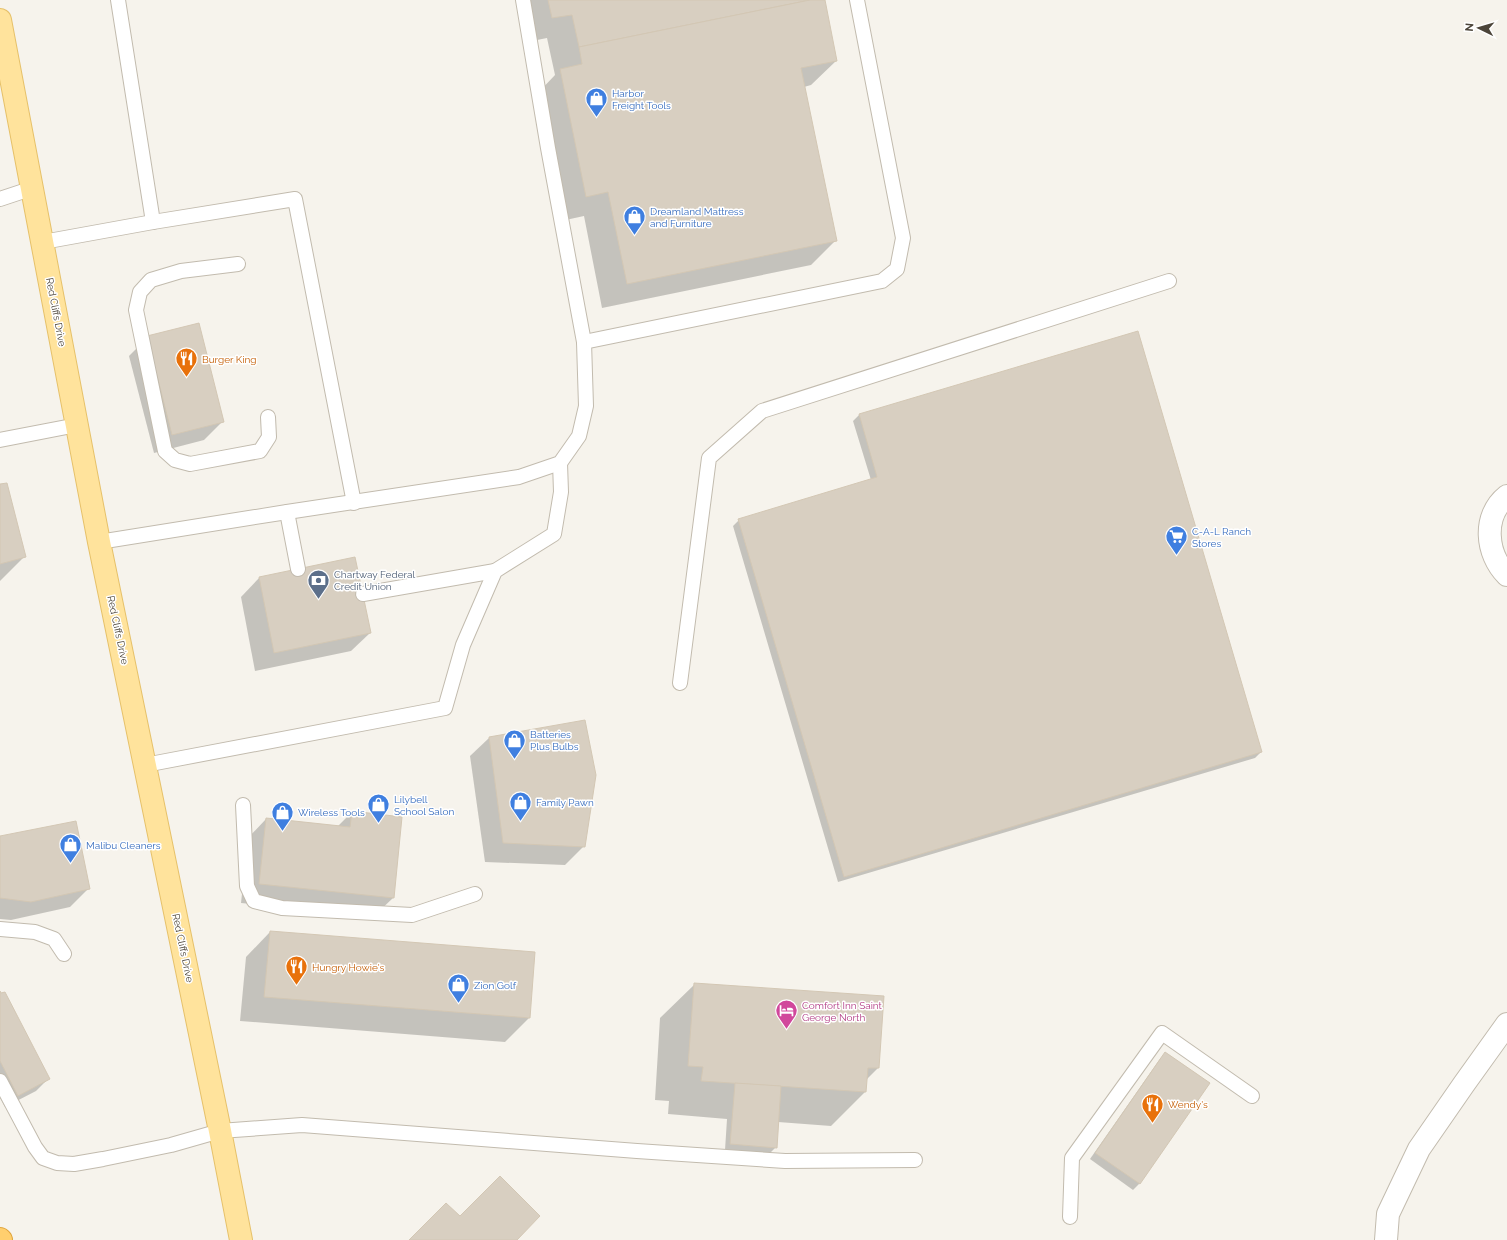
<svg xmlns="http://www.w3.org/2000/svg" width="1507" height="1240" font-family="Raleway,sans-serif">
  <rect width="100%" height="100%" fill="#f6f3ec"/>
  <g fill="#0003">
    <polygon points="519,0 824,0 836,61 811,85 804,87 835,241 811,265 602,308 584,216 561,221 536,95 555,75 547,38 527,42"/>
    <polygon points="1137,332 1261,752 1255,758 838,882 733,526 739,520 871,480 853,421 859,415"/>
    <polygon points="148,337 223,421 204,440 154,453 129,356"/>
    <polygon points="0,485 24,557 0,581"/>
    <polygon points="259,578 370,633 351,651 255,671 241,597"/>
    <polygon points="489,738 584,846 565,865 485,862 470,756"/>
    <polygon points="352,812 393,898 374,916 241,903 248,838 266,819 338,826"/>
    <polygon points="0,837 89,888 70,907 11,920 0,919"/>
    <polygon points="270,932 529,1018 505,1042 240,1021 246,957"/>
    <polygon points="695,984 878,1068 866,1080 865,1092 831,1126 778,1122 776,1147 770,1153 725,1150 727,1119 668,1114 669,1101 655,1100 660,1018"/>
    <polygon points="0,993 48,1079 36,1091 5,1107 0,1098"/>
    <polygon points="1166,1053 1209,1083 1139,1184 1133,1190 1090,1159 1160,1059"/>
  </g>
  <g fill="#d8cfc1" stroke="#d3c7b4">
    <polygon points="548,0 810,0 579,47 572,15 552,18"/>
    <polygon points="810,0 825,0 837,61 801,68 837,241 627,284 608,192 586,197 560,69 582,64 579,47"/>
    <polygon points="199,323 224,422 172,435 147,336"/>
    <polygon points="1138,331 1262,752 844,877 738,519 877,477 859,414"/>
    <polygon points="7,483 26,557 0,564 0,484"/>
    <polygon points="355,557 371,633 274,653 259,577"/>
    <polygon points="585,720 596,775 585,847 503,843 489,737"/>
    <polygon points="352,811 402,817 394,898 259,884 266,818 350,827"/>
    <polygon points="76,821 90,889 31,902 0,898 0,836"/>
    <polygon points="270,931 535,952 530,1018 264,997"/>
    <polygon points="694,983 884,996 879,1068 868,1068 866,1092 701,1081 703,1067 688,1066"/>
    <polygon points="0,991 1,993 5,992 50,1079 18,1096 0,1061"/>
    <polygon points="1165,1052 1210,1083 1140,1184 1095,1153"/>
    <polygon points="735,1083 781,1086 777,1148 730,1144"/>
    <polygon points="500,1176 540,1216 517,1240 409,1240 446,1203 460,1216"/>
  </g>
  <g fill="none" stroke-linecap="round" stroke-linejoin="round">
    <defs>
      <g id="lane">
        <polyline points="118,0 153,222"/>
        <polyline points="0,199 33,188"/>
        <polyline points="43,242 153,222 295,199 354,503"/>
        <polyline points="238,264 181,271 151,280 140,292 136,310 165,451 175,460 190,464 260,451 269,437 268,417"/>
        <polyline points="584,342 882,281 897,269 903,238 857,0"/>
        <polyline points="0,440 77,425"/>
        <polyline points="287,512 298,569"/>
        <polyline points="99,542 287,512 519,477 560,463 579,436 586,406 584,342 548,148 523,0"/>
        <polyline points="363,594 495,571"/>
        <polyline points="680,683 709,458 762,411 1169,281"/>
        <polyline points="145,765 445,708 463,645 495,571 554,534 561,492 560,463"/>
        <polyline points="243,805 247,886 254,901 282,908 412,915 475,894"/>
        <polyline points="0,929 35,932 54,939 64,954"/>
        <polyline points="0,1081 35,1147 43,1158 57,1163 74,1164 103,1159 171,1145 220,1131 302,1125 637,1151 785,1161 915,1160"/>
        <polyline points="1070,1217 1072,1158 1162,1033 1252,1096"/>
      </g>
      <g id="street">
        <path d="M1507,496C1482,516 1486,554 1507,575"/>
        <polyline points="1386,1240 1388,1214 1419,1149 1464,1084 1507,1024"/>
      </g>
      <polyline id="primary" points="0,20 99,542 220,1131 241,1240"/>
      <polyline id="highway" points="0,1239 1,1240"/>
    </defs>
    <use href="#lane" stroke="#c2bbae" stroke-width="16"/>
    <use href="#street" stroke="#c2bbae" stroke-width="24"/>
    <use href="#primary" stroke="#e6c16a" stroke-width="24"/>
    <use href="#highway" stroke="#e0a43c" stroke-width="24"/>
    <use href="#lane" stroke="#fff" stroke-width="14"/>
    <use href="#street" stroke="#fff" stroke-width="22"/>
    <use href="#primary" stroke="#ffe39c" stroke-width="22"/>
    <use href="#highway" stroke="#ffcf6e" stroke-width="22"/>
  </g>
  <defs>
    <symbol id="shop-pin" viewBox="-11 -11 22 30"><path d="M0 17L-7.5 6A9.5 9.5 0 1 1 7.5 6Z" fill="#3f7fe0" stroke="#fff"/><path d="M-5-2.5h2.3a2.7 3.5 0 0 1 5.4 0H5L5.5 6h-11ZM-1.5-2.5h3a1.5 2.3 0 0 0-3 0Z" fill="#fff"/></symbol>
    <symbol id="restaurant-pin" viewBox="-11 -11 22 30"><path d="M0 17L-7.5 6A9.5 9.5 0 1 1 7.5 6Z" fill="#e8710a" stroke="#fff"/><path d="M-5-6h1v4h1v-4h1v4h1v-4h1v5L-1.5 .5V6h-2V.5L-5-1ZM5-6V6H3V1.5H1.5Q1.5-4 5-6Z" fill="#fff"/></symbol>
    <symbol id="supermarket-pin" viewBox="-11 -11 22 30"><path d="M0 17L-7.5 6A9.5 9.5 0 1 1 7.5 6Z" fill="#3f7fe0" stroke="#fff"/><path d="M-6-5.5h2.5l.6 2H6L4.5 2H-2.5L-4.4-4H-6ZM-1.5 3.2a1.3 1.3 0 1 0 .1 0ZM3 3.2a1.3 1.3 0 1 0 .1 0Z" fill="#fff"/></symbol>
    <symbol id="bank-pin" viewBox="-11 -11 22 30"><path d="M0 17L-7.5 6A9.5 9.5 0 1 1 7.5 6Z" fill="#5c6f8a" stroke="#fff"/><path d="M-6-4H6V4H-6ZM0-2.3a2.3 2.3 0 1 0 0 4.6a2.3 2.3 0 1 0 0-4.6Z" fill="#fff"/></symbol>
    <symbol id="hotel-pin" viewBox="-11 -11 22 30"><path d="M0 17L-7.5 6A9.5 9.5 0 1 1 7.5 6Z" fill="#d1479c" stroke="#fff"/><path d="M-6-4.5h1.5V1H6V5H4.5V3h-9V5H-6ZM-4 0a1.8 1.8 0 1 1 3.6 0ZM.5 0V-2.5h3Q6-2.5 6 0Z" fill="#fff"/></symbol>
  </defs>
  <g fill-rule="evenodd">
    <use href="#shop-pin" x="584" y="86" width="25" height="34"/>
    <use href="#shop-pin" x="622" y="204" width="25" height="34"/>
    <use href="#restaurant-pin" x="174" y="346" width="25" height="34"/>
    <use href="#supermarket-pin" x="1164" y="524" width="25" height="34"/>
    <use href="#bank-pin" x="306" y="568" width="25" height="34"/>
    <use href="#shop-pin" x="502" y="728" width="25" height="34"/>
    <use href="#shop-pin" x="508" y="790" width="25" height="34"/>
    <use href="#shop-pin" x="366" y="792" width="25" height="34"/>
    <use href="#shop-pin" x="270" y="800" width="25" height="34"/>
    <use href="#shop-pin" x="58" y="832" width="25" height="34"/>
    <use href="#restaurant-pin" x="284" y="954" width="25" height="34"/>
    <use href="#shop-pin" x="446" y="972" width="25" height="34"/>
    <use href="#hotel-pin" x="774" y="998" width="25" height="34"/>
    <use href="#restaurant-pin" x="1140" y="1092" width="25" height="34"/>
  </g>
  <g text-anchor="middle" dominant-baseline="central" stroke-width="3" stroke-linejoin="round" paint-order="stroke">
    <g font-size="10" fill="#366cbe" stroke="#fff" text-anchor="start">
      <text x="612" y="93">Harbor<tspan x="612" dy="12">Freight Tools</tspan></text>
      <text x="650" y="211">Dreamland Mattress<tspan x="650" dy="12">and Furniture</tspan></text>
      <text x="1192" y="531">C-A-L Ranch<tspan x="1192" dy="12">Stores</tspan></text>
      <text x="530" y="734">Batteries<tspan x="530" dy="12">Plus Bulbs</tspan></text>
      <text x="394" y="799">Lilybell<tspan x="394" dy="12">School Salon</tspan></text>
      <text x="536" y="802">Family Pawn</text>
      <text x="298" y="812">Wireless Tools</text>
      <text x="86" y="845">Malibu Cleaners</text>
      <text x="474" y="985">Zion Golf</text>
    </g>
    <g font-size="10" fill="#4b4439" stroke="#fff">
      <text transform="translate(56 312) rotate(79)">Red Cliffs Drive</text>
      <text transform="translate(118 630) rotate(78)">Red Cliffs Drive</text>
      <text transform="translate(183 948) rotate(78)">Red Cliffs Drive</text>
    </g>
    <g font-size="10" fill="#c56008" stroke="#fff" text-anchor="start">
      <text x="202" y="359">Burger King</text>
      <text x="312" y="967">Hungry Howie's</text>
      <text x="1168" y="1104">Wendy's</text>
    </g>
    <g font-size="10" fill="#4e5e75" stroke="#fff" text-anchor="start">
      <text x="334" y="574">Chartway Federal<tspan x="334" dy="12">Credit Union</tspan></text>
    </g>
    <g font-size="10" fill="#b23c85" stroke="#fff" text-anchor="start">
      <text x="802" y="1005">Comfort Inn Saint<tspan x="802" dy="12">George North</tspan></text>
    </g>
  </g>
  <g transform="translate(1479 28) rotate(275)" stroke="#ffffff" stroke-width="3" paint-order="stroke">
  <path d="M0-3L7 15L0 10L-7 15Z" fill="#4b4439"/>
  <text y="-6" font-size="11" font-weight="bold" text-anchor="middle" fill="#4b4439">N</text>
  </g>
</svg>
